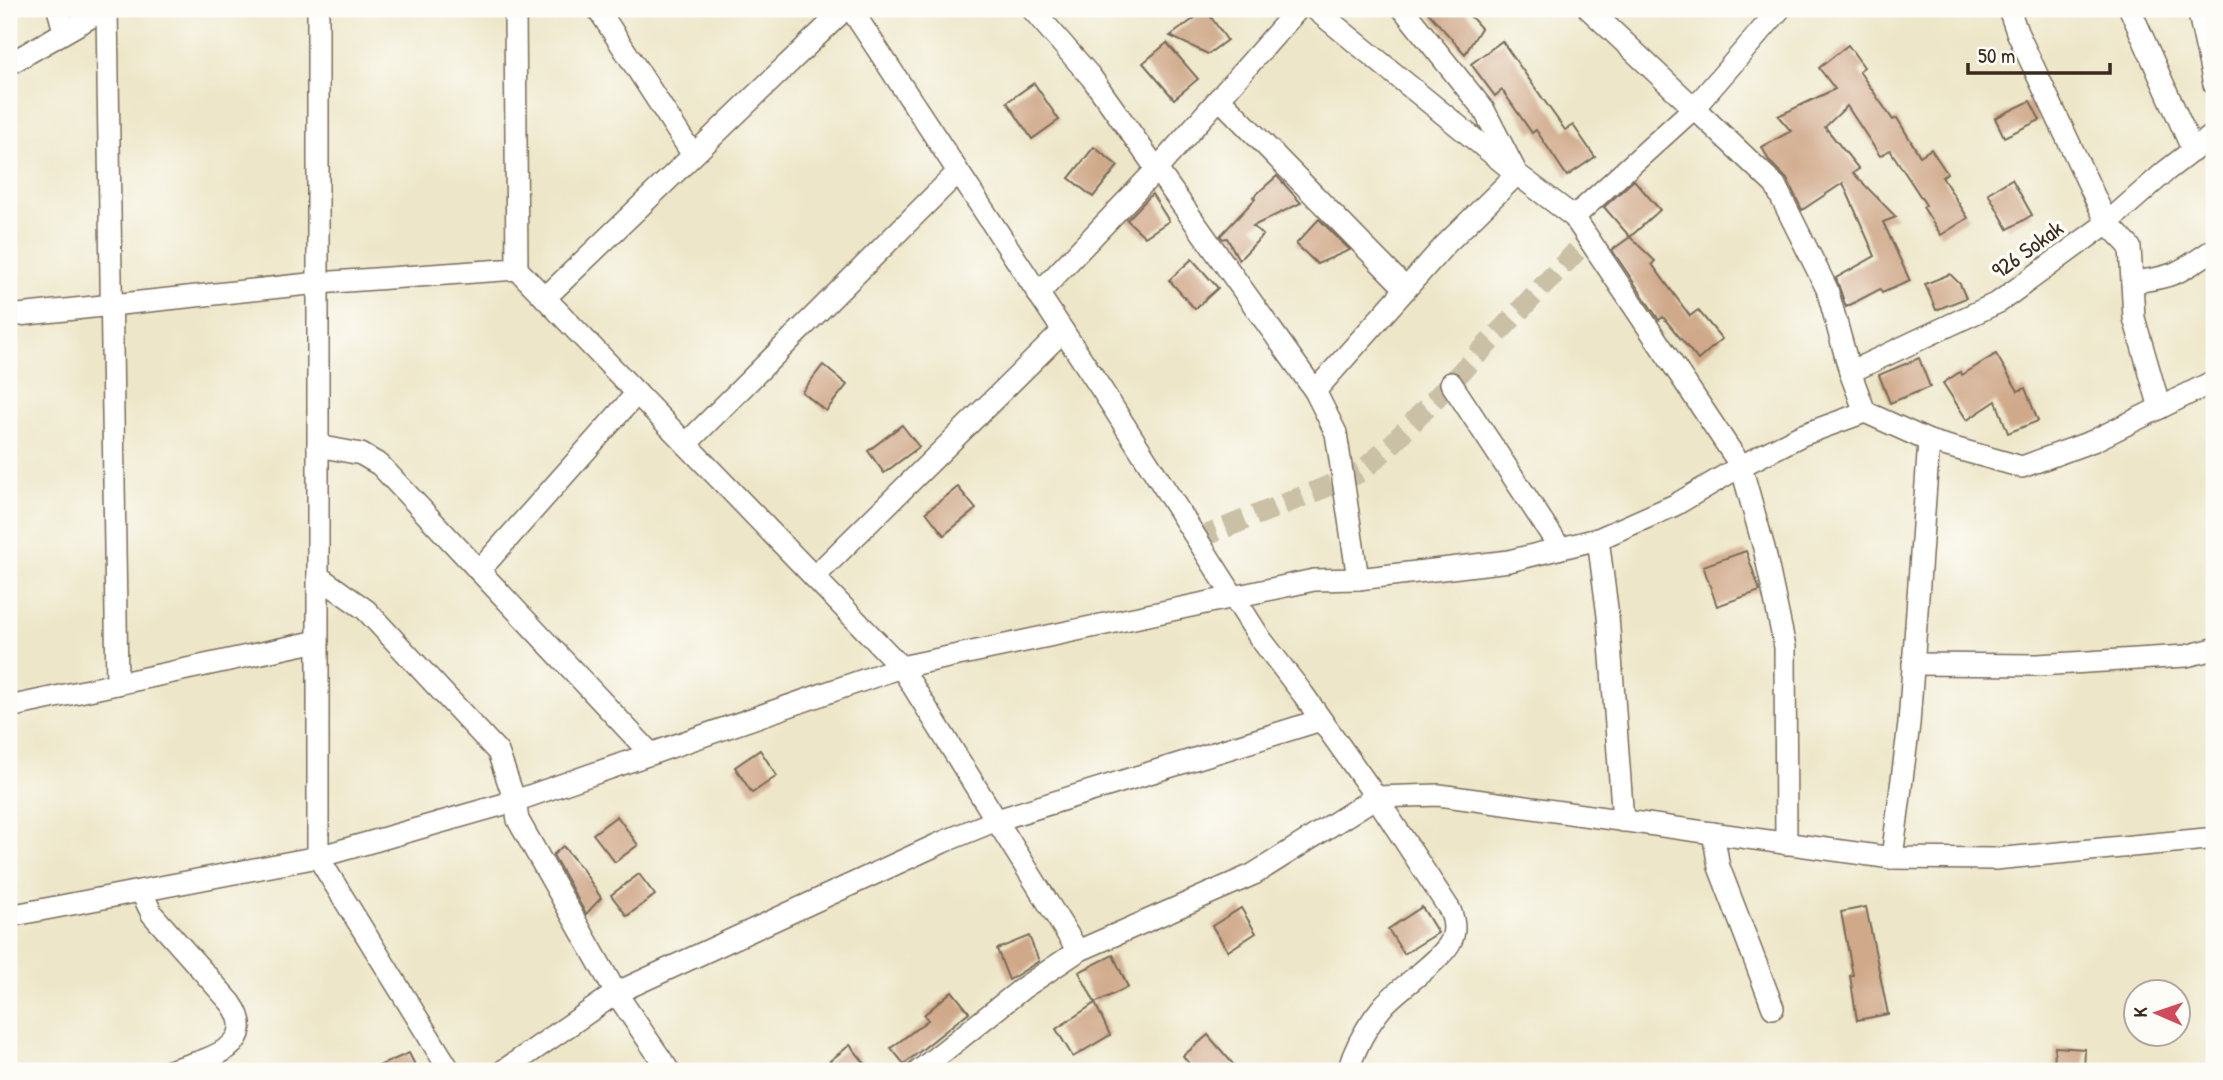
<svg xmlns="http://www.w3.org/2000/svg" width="2223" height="1080" font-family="'Patrick Hand',sans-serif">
  <rect width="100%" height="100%" fill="#fdfcf7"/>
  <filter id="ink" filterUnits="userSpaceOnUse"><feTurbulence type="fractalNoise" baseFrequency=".0143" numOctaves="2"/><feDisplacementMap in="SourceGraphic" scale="14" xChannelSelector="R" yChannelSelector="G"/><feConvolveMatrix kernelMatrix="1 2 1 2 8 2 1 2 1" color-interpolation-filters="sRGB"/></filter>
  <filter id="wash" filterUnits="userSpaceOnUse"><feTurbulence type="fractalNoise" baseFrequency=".00686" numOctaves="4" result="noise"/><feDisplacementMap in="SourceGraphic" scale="28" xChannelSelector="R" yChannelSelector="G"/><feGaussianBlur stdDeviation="1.57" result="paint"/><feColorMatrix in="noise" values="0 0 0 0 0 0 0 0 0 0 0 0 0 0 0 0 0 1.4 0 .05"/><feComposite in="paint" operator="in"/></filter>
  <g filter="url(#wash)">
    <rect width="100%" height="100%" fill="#ede6c8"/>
    <g id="blocks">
      <g fill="#d0a98a">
        <polygon points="1425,9 1464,9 1481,28 1465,54"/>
        <polygon points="1206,10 1227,40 1208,54 1170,36"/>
        <polygon points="1502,41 1565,130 1573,125 1595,157 1567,176 1536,130 1532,133 1502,90 1495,96 1471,64"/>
        <polygon points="1167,43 1198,79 1174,99 1143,63"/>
        <polygon points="1848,45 1864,67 1859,71 1893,120 1897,118 1920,156 1931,149 1947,173 1942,177 1968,218 1941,235 1923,207 1926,205 1890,150 1880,156 1847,106 1825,127 1859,169 1853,173 1896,217 1883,222 1910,281 1882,293 1880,289 1846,307 1836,278 1875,256 1843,183 1802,210 1787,179 1769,161 1762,147 1791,131 1778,116 1835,89 1819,68"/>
        <polygon points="1034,83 1059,120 1032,139 1007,102"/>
        <polygon points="2030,101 2040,120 2004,137 1995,118"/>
        <polygon points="1094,147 1118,166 1093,197 1069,178"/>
        <polygon points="1277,176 1301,203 1253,226 1263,235 1239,260 1227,238 1223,239 1220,236 1255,199 1253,197"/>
        <polygon points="2012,179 2032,215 2008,229 1988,193"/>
        <polygon points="1634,180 1660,210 1630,237 1604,207"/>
        <polygon points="1152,194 1169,221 1145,237 1127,220"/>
        <polygon points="1319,219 1350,250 1317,264 1296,244"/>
        <polygon points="1630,237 1655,261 1652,264 1690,316 1698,310 1722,339 1698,360 1663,317 1659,320 1612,250"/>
        <polygon points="1192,259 1218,288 1195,309 1169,280"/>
        <polygon points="1950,274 1960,284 1966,298 1936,310 1925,284"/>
        <polygon points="1996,354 2018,391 2025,388 2038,421 2008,433 1996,401 1967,420 1943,383 1960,372 1962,375"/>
        <polygon points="1919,358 1930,387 1890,403 1879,375"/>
        <polygon points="823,365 847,385 826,411 802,392"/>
        <polygon points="902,425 919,447 884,473 868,451"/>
        <polygon points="958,487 976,509 944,535 926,512"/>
        <polygon points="1746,551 1760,591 1717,606 1703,566"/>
        <polygon points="760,750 777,776 752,793 735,767"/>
        <polygon points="617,816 638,845 615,862 593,834"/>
        <polygon points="563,846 583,870 601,898 586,914 553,855"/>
        <polygon points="639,874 655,895 627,916 611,895"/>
        <polygon points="1422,907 1438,933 1404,954 1388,929"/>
        <polygon points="1866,907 1888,1014 1857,1020 1850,976 1853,975 1841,912"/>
        <polygon points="1241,908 1256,933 1228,951 1212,926"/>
        <polygon points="1029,936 1039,961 1009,980 997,949"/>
        <polygon points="1113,955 1128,987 1095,1003 1079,972"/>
        <polygon points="952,991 969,1012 904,1064 891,1048 928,1020 924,1015"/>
        <polygon points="1095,1003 1110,1035 1073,1057 1056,1029"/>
        <polygon points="1208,1035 1239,1071 1195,1071 1183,1056"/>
        <polygon points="850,1045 871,1071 817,1071"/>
        <polygon points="2055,1047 2085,1049 2084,1071 2054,1071"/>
        <polygon points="409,1053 418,1071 367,1071"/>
      </g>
    </g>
  </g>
  <g filter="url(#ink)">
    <use href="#blocks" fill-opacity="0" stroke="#796c5a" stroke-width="2"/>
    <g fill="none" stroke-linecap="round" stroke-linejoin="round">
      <polyline stroke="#c9c0a6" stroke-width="21" stroke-dasharray="21 10" stroke-linecap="butt" points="1197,539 1346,479 1362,471 1394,442 1589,238"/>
      <defs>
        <g id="minor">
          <polyline points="58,9 64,31"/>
          <polyline points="107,9 117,684"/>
          <polyline points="318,9 318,857 450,1071"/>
          <polyline points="515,9 517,269 901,667 1078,951"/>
          <polyline points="598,9 693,155"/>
          <path d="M851,9L1102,390L1260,638L1303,694L1376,797L1450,910C1454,920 1456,931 1451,941C1442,960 1400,987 1384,1005C1368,1024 1355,1047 1348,1071"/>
          <polyline points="1032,9 1091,77 1315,391 1336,433 1358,579"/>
          <polyline points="1315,9 1517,174 1574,217 1741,466 1764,548 1785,647 1786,844"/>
          <polyline points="1780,9 1694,108 1775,185 1827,289 1850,372 1865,412"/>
          <polyline points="2009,9 2017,32 2107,223 2130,247 2134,318 2160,408"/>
          <polyline points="2130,9 2193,151"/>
          <polyline points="2198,9 2214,84"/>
          <polyline points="9,64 105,9"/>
          <polyline points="1219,98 1406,289"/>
          <polyline points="1574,217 1694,108 1589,9"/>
          <path d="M2132,282C2173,278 2181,272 2214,249"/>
          <polyline points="1038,294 1156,170 1298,9"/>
          <polyline points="545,298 845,9"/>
          <polyline points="9,316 318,283 517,269"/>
          <polyline points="1850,372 1999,302 2107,223 2166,171 2214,134"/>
          <polyline points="1451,383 1560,548"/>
          <polyline points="1315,391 1445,245 1517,174 1484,110 1403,9"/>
          <polyline points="686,444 958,172"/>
          <polyline points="318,446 361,454 380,465 651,754"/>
          <polyline points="1598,539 1608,616 1623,821"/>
          <polyline points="479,571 637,393"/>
          <polyline points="318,576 366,610 498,752 515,801 518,820 616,993 669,1071"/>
          <polyline points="814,577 1063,331"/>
          <polyline points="1913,664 2038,665 2186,656 2214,649"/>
          <polyline points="9,707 318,641"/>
          <polyline points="1713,833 1719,867 1773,1008"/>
          <polyline points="1892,858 1909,724 1929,441"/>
          <path d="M141,891L152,914L231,1003C264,1049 200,1061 169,1071"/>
          <polyline points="9,916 318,857 515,801 901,667 1314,580 1358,579 1509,561 1598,539 1675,505 1741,466 1802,435 1865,412 1929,441 2022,467 2093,441 2214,381"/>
          <polyline points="503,1071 616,993 943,842 997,820 1321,720"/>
          <polyline points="919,1071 1023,988 1078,951 1254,874 1376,797 1439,795 1892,858 1995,859 2206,839 2214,840"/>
        </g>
      </defs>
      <use href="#minor" stroke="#796c5a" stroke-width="24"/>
      <use href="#minor" stroke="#fff" stroke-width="21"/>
    </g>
  </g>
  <g text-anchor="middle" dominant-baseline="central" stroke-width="7" stroke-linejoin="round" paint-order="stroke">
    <g font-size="23" fill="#3b2a1e" stroke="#fdfcf7">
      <text transform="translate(2027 249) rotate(-36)">926 Sokak</text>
    </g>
  </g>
  <rect width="2223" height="1080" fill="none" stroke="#fdfcf7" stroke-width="35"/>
  <g transform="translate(2157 1013) rotate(272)"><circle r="33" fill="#fdfcf7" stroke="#afa8a0" stroke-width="2"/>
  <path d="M0-5L12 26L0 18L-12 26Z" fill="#d1495b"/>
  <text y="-10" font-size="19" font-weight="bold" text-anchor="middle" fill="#3b2a1e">K</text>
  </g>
  <path d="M1968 63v10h142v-10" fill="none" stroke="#3b2a1e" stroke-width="3.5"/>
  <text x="1978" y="63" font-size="21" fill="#3b2a1e" stroke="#fdfcf7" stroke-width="5" paint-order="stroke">50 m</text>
</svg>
